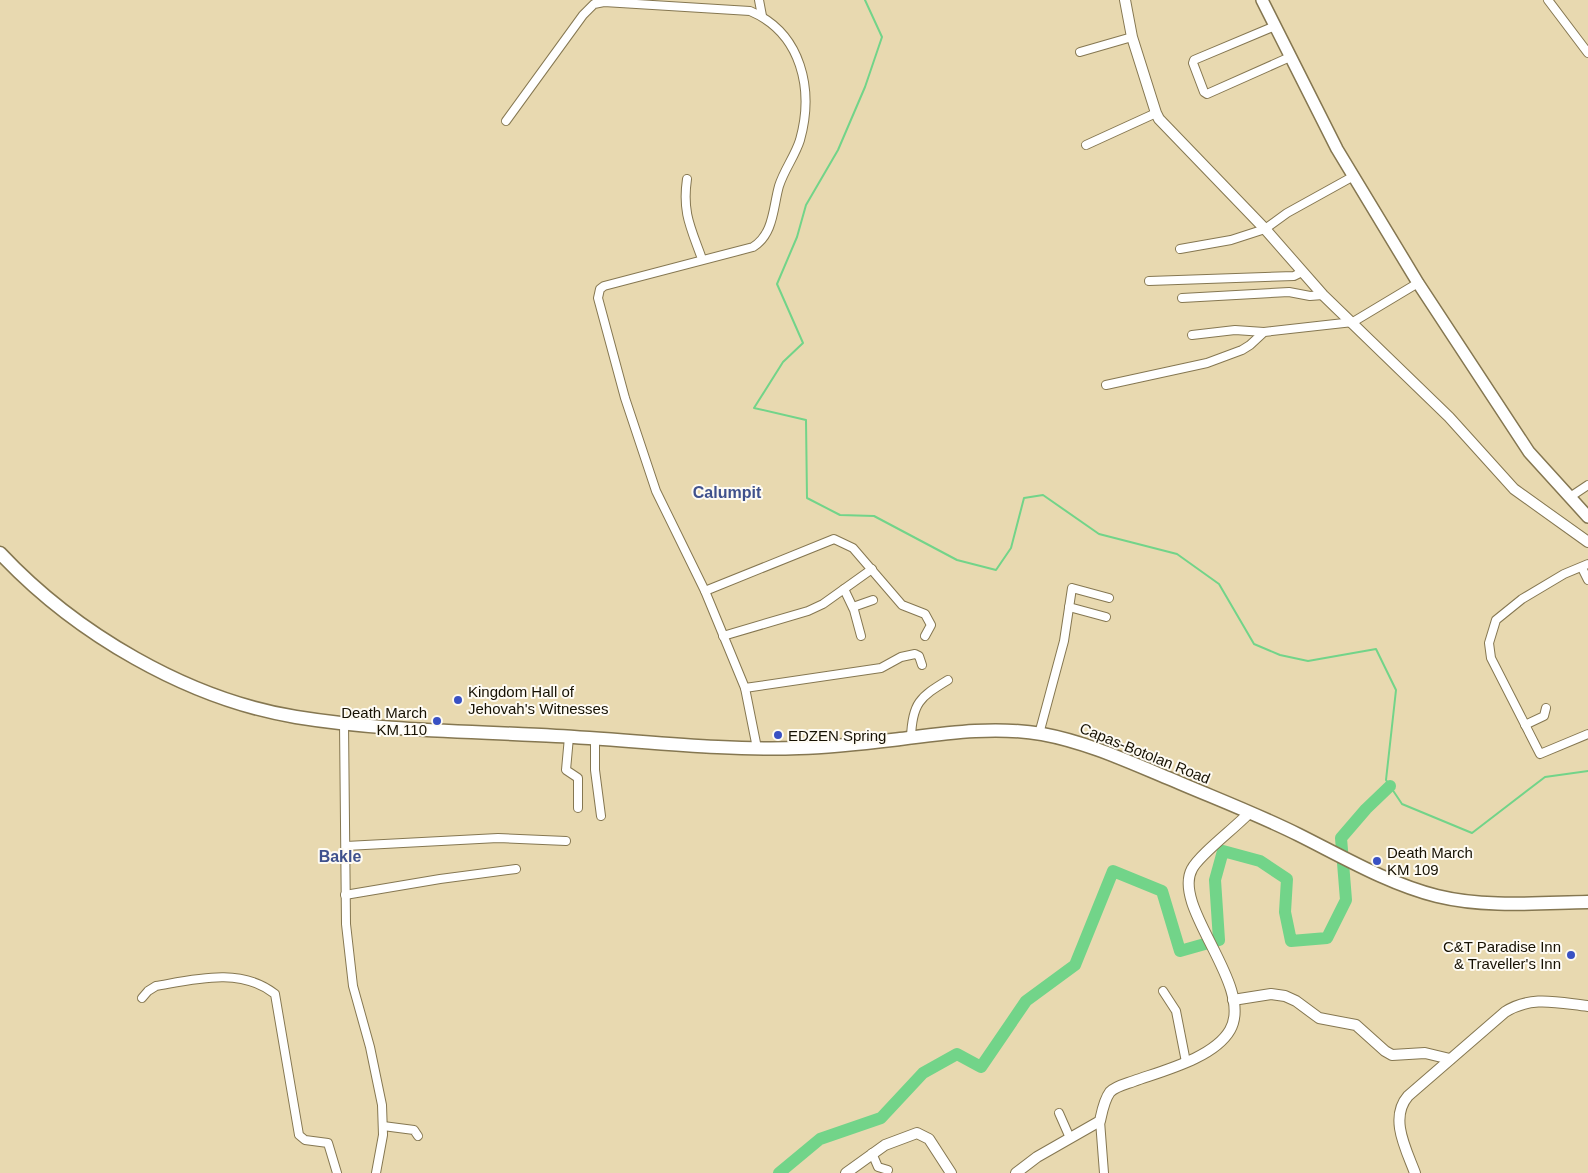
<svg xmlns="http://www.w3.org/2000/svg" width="1588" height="1173" font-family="Helvetica,sans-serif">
  <rect width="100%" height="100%" fill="#e8d9b0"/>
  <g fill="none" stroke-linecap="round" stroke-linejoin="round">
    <polyline stroke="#72d489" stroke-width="2" points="865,0 882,37 865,87 838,150 806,205 797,237 777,284 803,343 783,362 754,408 806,420 807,498 840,515 874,516 957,560 996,570 1011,548 1024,498 1043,495 1099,534 1177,554 1219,584 1254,644 1280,655 1308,661 1376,649 1396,690 1386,780 1402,804 1472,833 1545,777 1588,771"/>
    <polyline stroke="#72d489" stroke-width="12" points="779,1173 820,1139 881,1118 923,1073 957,1054 981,1067 1026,1001 1075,965 1113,871 1162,891 1180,951 1219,940 1215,880 1223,851 1260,861 1287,879 1285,912 1291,941 1327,938 1346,900 1341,838 1366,809 1390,786"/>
    <defs>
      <g id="minor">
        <polyline points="759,0 762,16"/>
        <polyline points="1548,0 1588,53"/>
        <polyline points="1275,26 1194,60 1193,63 1204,92 1207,94 1290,57"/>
        <polyline points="1080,52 1132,37"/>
        <path d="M506,121L583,15L594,4L604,2L750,11C802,33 814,90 800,140C795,156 784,170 779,186C773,207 774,234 753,247L604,286L600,289L598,298L625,398L656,491L705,591L745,688L757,748"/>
        <polyline points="1086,145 1156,113"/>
        <path d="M687,179C682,213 691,228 702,259"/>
        <polyline points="1180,249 1231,240 1265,229 1287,213 1352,177"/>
        <polyline points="1149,281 1294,276 1302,272"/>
        <polyline points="1182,298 1289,292 1310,296 1323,295"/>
        <polyline points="1192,335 1235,330 1264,332"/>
        <polyline points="1106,385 1207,363 1242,350 1250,345 1264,332 1353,322 1418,283"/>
        <polyline points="1570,497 1588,485"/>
        <polyline points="1588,564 1564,574 1522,599 1496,620 1489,643 1491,658 1540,754 1588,734"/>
        <polyline points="1582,568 1588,580"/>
        <polyline points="844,589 854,610 861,636"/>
        <polyline points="705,591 834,539 853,548 902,605 925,614 931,625 925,636"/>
        <polyline points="853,607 873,600"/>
        <polyline points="1069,607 1106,617"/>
        <polyline points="723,636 808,611 823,604 872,569"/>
        <polyline points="745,688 881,668 901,657 915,654 919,656 922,665"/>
        <polyline points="344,723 346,924 353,986 370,1047 382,1105 383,1135 376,1173"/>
        <polyline points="1525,725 1544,716 1546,708"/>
        <polyline points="1039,734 1064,641 1072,588 1109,598"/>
        <polyline points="569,737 566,770 578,778 578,808"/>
        <polyline points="595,738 595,770 601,816"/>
        <path d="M911,738C912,703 920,697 948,680"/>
        <polyline points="346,846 498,838 566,841"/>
        <polyline points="345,895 440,879 516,869"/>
        <polyline points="1163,991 1176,1011 1186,1062"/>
        <path d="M142,998L148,991L156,986C196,979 241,967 275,994L299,1135L305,1140L328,1143L337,1173"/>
        <polyline points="1059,1113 1070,1138"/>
        <polyline points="1100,1121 1104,1173"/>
        <polyline points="383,1126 414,1130 418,1136"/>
        <polyline points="872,1153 878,1167 888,1170"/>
      </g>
      <g id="tertiary">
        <polyline points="1125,0 1132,37 1156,113 1159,119 1265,229 1323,295 1449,417 1514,489 1588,542"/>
        <polyline points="1233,1000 1271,994 1285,996 1296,1001 1319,1018 1356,1025 1385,1051 1392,1055 1425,1053 1450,1059"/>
        <polyline points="846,1173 885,1145 917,1133 929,1139 951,1173"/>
        <path d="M1016,1173L1037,1157L1100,1121C1102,1112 1104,1100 1110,1092C1116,1086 1126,1084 1134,1081C1162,1071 1214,1058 1230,1030C1255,986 1171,907 1192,869C1199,855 1236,827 1249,813"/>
        <path d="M1415,1173C1406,1149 1389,1118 1408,1096L1505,1012C1531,995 1559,1003 1588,1006"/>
      </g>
      <polyline id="secondary" points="1262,0 1337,149 1418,283 1529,452 1588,517"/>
      <path id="primary" d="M0,553C75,633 187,699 296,717C382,731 470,731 556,736C636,740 719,751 799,748C833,747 866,743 900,739C947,733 994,726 1042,734C1086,742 1127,761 1168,778C1212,797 1257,814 1299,835C1343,857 1389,884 1437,896C1486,908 1538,903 1588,902"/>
    </defs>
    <use href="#minor" stroke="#857751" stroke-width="10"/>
    <use href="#tertiary" stroke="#857751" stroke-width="12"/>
    <use href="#secondary" stroke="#857751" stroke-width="14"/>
    <use href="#primary" stroke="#857751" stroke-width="15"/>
    <use href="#minor" stroke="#fff" stroke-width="8"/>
    <use href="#tertiary" stroke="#fff" stroke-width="10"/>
    <use href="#secondary" stroke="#fff" stroke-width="11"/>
    <use href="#primary" stroke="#fff" stroke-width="12"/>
  </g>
  <g fill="#3951c3" stroke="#fefbf3" stroke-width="2">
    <circle cx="458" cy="700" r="5"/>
    <circle cx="437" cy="721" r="5"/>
    <circle cx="778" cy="735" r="5"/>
    <circle cx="1377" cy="861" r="5"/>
    <circle cx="1571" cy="955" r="5"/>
  </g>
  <g text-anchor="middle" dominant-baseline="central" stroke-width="4" stroke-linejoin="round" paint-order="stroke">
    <g font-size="15" fill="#161103" stroke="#fefbf3" text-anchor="start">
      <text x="468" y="691">Kingdom Hall of<tspan x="468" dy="17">Jehovah's Witnesses</tspan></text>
      <text x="427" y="712" text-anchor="end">Death March<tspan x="427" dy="17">KM 110</tspan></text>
      <text x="788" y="735">EDZEN Spring</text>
      <text x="1387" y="852">Death March<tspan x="1387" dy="17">KM 109</tspan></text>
      <text x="1561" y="946" text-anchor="end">C&amp;T Paradise Inn<tspan x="1561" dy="17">&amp; Traveller's Inn</tspan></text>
    </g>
    <g font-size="15" fill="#161103" stroke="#fefbf3">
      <text transform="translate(1145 753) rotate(22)">Capas-Botolan Road</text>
    </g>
    <g font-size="16" font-weight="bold" fill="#3f518c" stroke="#fefbf3">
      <text x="727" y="492">Calumpit</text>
      <text x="340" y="856">Bakle</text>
    </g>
  </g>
</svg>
